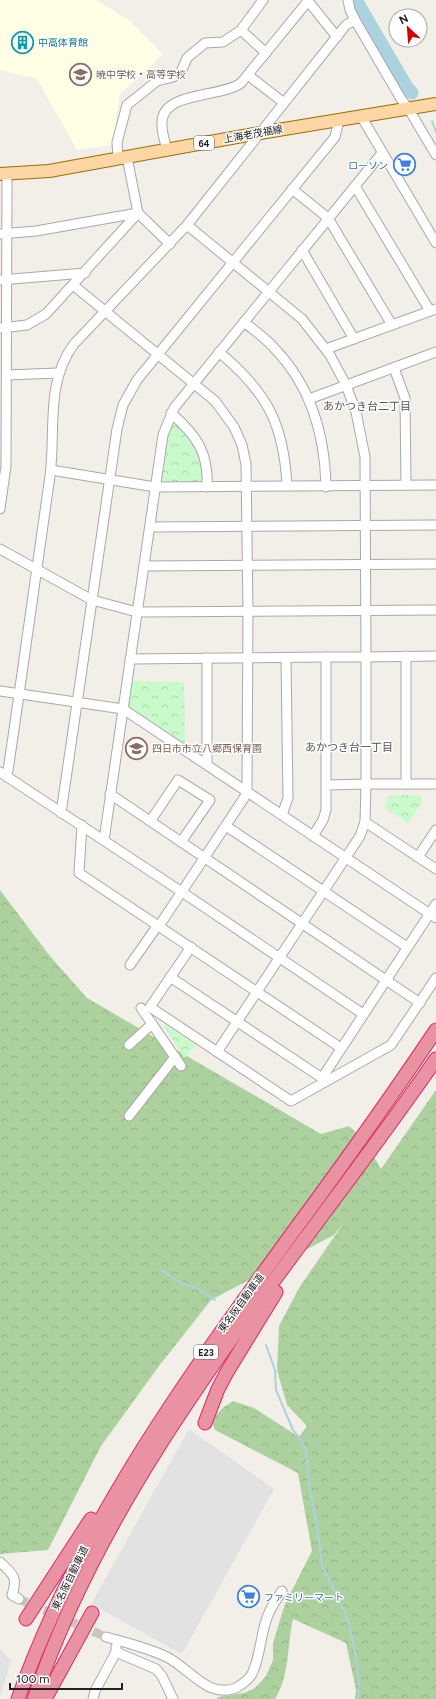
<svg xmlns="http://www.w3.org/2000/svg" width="436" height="1699" font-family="Figtree,'Noto Sans JP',sans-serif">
  <defs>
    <pattern id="forest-crowns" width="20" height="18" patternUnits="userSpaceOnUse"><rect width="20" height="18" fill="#add19e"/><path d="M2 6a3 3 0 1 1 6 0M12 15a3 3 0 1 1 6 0" fill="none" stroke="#95b388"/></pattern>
    <pattern id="park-crowns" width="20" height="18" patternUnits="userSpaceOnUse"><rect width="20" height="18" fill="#c8facc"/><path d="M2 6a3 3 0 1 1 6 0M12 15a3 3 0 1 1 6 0" fill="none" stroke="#acd6af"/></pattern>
  </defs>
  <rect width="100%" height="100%" fill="#f2efe9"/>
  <polygon fill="#ffffe5" points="0,0 96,0 130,21 163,54 120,94 116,118 119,144 77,150 37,79 0,70"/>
  <path fill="url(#forest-crowns)" d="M0,890L49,955L87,998L321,1134L349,1126L364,1140L381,1169L436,1090V1699H355L356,1690L346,1643L293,1619C287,1646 290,1675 275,1699H217L218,1697L244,1693L255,1688L266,1676L273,1660V1643L285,1604L312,1551L298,1473L215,1430L211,1420L224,1407L233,1401L254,1408L299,1437L307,1426L287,1405L277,1370L279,1326L299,1288L343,1224L334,1235L211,1300L159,1366L101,1446L48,1550L0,1554Z"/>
  <g fill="url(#park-crowns)">
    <path d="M175,421C198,444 200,448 204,480L202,483H163L161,481L166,439L171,423Z"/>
    <polygon points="130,681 184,682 185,746 129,708 126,705"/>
    <polygon points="389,795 421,795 421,804 408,823 384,808"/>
    <polygon points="162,1022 197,1046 184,1058"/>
  </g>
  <g fill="#e2e2e2">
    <polygon points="189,1429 274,1489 182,1654 91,1604"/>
    <polygon points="0,1649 11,1661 0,1697"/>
  </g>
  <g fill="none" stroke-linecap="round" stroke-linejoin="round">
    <g stroke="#aad3df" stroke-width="2">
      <polyline points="432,121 436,132"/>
      <polyline points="160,1269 179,1282 198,1289 215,1300"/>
      <polyline points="266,1345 275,1370 276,1390 293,1430 301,1440 306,1451 309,1484 317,1526 322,1566 345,1612 349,1624 356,1655 359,1685 358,1699"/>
    </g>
    <polyline stroke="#aad3df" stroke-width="13" points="356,0 407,87 412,93"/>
    <polyline stroke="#c8c6c1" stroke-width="9" stroke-dasharray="9 4.5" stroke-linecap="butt" points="19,1599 106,1637"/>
    <defs>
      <g id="minor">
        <polyline points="348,0 350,10 355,20 401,99 408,108 436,155"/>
        <polyline points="241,30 266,53"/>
        <polyline points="248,75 284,103"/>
        <polyline points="361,116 436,243"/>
        <path d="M167,150C165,141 161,131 162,122C163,91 221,98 241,83L308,1L337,37"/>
        <polyline points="127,157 138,213 170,244"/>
        <polyline points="118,159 117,142 127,105 157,81 173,77 181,72 187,58 205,43 223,42 241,30 263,0"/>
        <polyline points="355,186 430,311"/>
        <polyline points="292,189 328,218 392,325"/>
        <polyline points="187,225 302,319 330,355 346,385 356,412 365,457 366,657 436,656"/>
        <polyline points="0,234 36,231 138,213"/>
        <polyline points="302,250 354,339"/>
        <polyline points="0,280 85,273"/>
        <polyline points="73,285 215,401 234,427 242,445 246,464 248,611 247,791 244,798 159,926"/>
        <path d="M244,322C255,331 267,339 276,350C311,387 325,436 326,487"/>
        <polyline points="0,328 27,325 46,314 138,213"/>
        <polyline points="326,349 436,309"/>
        <path d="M219,352C267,392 284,424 287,486"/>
        <polyline points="394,368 405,398 406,485"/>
        <polyline points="7,375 58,373"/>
        <polyline points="309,399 436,352"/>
        <path d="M171,413C196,435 209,452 207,487"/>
        <polyline points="51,470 155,487 436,485"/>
        <polyline points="0,509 6,466 7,175"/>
        <polyline points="150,527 436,525"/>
        <polyline points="0,549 92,600 137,612 436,610"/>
        <polyline points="144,566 436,564"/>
        <polyline points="406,656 406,784"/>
        <polyline points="130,659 326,657"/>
        <polyline points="0,691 123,709 436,918"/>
        <polyline points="207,764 207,658"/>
        <polyline points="0,772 182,892 363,1014"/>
        <path d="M7,777C22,677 36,577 50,476C56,431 45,383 74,344L187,225L346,25L355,20"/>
        <polyline points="110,794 420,1003"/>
        <polyline points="61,813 117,429 123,405 137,380 335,137 339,120"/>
        <polyline points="282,815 288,798 286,658"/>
        <polyline points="151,820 178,780 210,800 181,842"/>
        <polyline points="365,822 436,869"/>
        <polyline points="82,825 79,873 341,1048"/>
        <polyline points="226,826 407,947"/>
        <polyline points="313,836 323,820 326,810 326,657 366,657 366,784 326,785"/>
        <polyline points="104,840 163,435 174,408 382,153"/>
        <polyline points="418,857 436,830"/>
        <polyline points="191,947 150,1007 291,1101 391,1045 436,978"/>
        <polyline points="130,965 158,925"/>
        <polyline points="170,977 322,1078 324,1082"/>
        <polyline points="141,1008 181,1066"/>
        <polyline points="129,1045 152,1024"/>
        <polyline points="217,1052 360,836 365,822 366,784 436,784"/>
        <polyline points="322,1078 436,904"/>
        <polyline points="129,1116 175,1057"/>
        <path d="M0,1562C13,1575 18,1576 12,1595L19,1599"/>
        <path d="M106,1637C127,1643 148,1648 167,1657C190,1669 208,1699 236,1688C242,1684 248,1681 252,1674C261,1655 260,1635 268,1615C271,1607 277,1599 282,1591"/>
        <polyline points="116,1652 156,1669 162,1676 173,1699"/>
        <polyline points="93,1699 95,1691 116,1652 116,1647"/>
      </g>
      <polyline id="major" points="0,174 49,171 260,133 436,104"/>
      <g id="highway">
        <polyline points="205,1423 218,1389 227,1372 276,1292"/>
        <polyline points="26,1619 91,1519"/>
        <path d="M18,1699C80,1525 188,1376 296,1228C344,1163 391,1097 436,1030"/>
        <path d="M34,1699C116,1458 294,1265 436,1059"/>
        <polyline points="45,1699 92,1613"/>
      </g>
    </defs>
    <use href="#minor" stroke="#a9a9a9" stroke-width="11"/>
    <use href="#major" stroke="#a06b00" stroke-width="14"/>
    <use href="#highway" stroke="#dc2a67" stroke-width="15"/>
    <use href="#minor" stroke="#fff" stroke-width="9"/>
    <use href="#major" stroke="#fcd6a4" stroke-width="12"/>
    <use href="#highway" stroke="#e892a2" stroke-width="13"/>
  </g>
  <defs>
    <symbol id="building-ring" viewBox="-11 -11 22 22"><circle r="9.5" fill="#fff" stroke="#0f9aa8" stroke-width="1.5"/><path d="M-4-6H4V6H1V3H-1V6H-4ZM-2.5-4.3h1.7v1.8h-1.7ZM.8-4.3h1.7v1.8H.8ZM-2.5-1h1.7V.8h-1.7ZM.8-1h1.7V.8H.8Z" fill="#0f9aa8"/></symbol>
    <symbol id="school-ring" viewBox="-11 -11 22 22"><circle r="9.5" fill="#fff" stroke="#8d6e63" stroke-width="1.5"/><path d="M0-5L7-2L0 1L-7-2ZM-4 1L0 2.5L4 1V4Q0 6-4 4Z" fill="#8d6e63"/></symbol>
    <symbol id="supermarket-ring" viewBox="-11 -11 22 22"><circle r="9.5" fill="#fff" stroke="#3f7fe0" stroke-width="1.5"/><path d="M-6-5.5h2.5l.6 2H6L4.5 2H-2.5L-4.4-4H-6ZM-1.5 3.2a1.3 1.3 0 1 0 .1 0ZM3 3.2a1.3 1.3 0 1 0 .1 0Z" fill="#3f7fe0"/></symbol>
  </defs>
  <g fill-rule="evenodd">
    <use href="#building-ring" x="10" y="30" width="25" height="25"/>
    <use href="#school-ring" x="68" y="62" width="25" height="25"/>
    <use href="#supermarket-ring" x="392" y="152" width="25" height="25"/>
    <use href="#school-ring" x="124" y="736" width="25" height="25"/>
    <use href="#supermarket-ring" x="236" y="1584" width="25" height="25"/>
  </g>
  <g text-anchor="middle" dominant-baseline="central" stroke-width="3" stroke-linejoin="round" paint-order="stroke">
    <g fill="#fff" stroke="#646464" stroke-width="1">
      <rect x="194" y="136" width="20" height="14" rx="3"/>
      <rect x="194" y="1345" width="24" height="14" rx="3"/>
    </g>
    <g font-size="9" font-weight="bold" fill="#222">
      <text x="204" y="143">64</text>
      <text x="206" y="1352">E23</text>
    </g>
    <g font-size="10" fill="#0d838f" stroke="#fff" text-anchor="start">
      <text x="38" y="42">中高体育館</text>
    </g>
    <g font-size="10" fill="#785e54" stroke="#fff" text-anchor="start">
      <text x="96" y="74">暁中学校・高等学校</text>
      <text x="152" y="748">四日市市立八郷西保育園</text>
    </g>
    <g font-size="10" fill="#222" stroke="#fff">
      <text transform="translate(253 134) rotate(-10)">上海老茂福線</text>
      <text transform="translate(241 1303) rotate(-54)">東名阪自動車道</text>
      <text transform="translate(70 1578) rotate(-64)">東名阪自動車道</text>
    </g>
    <g font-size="10" fill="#366cbe" stroke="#fff" text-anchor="end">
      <text x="388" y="165">ローソン</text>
      <text x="264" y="1597" text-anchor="start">ファミリーマート</text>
    </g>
    <g font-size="11" fill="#555" stroke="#fff">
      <text x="367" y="406">あかつき台二丁目</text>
      <text x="349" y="747">あかつき台一丁目</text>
    </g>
  </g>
  <g transform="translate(408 28) rotate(334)"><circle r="19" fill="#ffffff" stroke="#a7a7a7"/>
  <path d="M0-3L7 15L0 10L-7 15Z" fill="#d40000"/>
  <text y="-6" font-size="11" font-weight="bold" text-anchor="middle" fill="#222222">N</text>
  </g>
  <path d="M10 1683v6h112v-6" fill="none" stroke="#222222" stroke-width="2"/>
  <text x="16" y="1683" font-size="12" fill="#222222" stroke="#ffffff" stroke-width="3" paint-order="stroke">100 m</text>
</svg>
